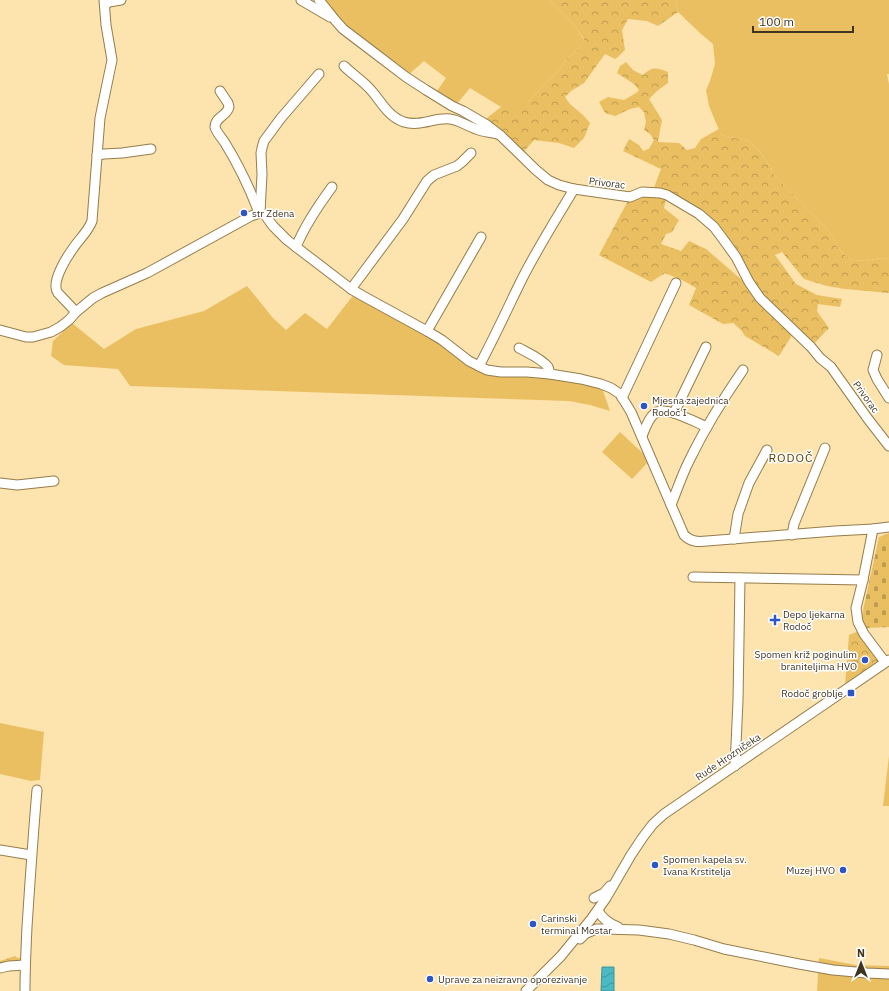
<svg xmlns="http://www.w3.org/2000/svg" width="889" height="991" font-family="'IBM Plex Sans',sans-serif">
  <defs>
    <pattern id="forest-crowns" width="20" height="18" patternUnits="userSpaceOnUse"><rect width="20" height="18" fill="#e9bf62"/><path d="M2 6a3 3 0 1 1 6 0M12 15a3 3 0 1 1 6 0" fill="none" stroke="#be9c50"/></pattern>
    <pattern id="cemetery-stones" width="16" height="16" patternUnits="userSpaceOnUse"><rect width="16" height="16" fill="#e9bf62"/><path d="M2 7V4a2 2 0 0 1 4 0v3zM10 15v-3a2 2 0 0 1 4 0v3z" fill="#be9c50"/></pattern>
    <pattern id="water-waves" width="16" height="10" patternUnits="userSpaceOnUse"><rect width="16" height="10" fill="#49bac6"/><path d="M0 5q4-4 8 0t8 0" fill="none" stroke="#3e98a0"/></pattern>
  </defs>
  <rect width="100%" height="100%" fill="#fde3ad"/>
  <g fill="#e9bf62">
    <polygon points="319,0 550,0 575,26 584,40 580,48 568,58 560,69 529,101 522,107 501,107 470,88 456,105 435,94 446,78 424,61 406,77 368,48"/>
    <polygon points="676,0 889,0 889,74 887,74 889,84 889,259 881,258 865,261 853,260 846,256 837,247 832,235 823,225 775,176 763,155 749,141 721,135 709,106 706,90 710,81 715,64 713,44 701,34 678,12"/>
    <polygon points="247,286 273,318 286,330 305,313 327,329 355,293 427,334 473,366 549,376 601,385 610,411 590,405 569,401 130,386 118,369 64,365 51,356 53,341 72,323 104,349 136,329 204,311"/>
    <polygon points="620,432 650,460 632,479 602,452"/>
    <polygon points="0,723 44,732 40,780 31,781 0,774"/>
    <polygon points="889,756 889,806 883,806"/>
    <polygon points="819,958 856,965 889,966 889,991 817,991"/>
  </g>
  <g fill="url(#forest-crowns)">
    <polygon points="550,0 676,0 678,12 658,26 647,21 628,19 622,30 625,50 618,57 615,59 605,54 584,83 571,91 565,97 570,104 583,115 590,123 584,138 574,148 559,143 534,140 522,154 483,121 501,107 522,106 529,101 560,69 568,58 580,48 584,39 575,26"/>
    <path d="M626,62L633,70L643,75C653,66 657,68 668,72V83L657,91L649,99L662,120L658,142L679,143L687,150L695,148L701,139L719,129L721,135L749,141L763,155L775,176L823,225L832,235L837,247L846,256L853,260L865,261L881,258L889,259V293L845,289L827,286L804,279L782,252L775,255L796,284L817,295L842,299L840,307L818,304L817,311L821,317L829,328L811,347L794,332L779,356L745,336L741,330L733,323L723,324L689,305L696,288L684,281L665,273L651,282L599,255L630,197L642,192L666,199L664,208L679,220L672,232L666,234L661,244L681,251L689,241L706,249L742,280L749,282C736,257 722,231 699,214C694,211 688,208 683,205C672,199 665,193 652,193L661,169L623,151L629,139L639,145L643,151L649,149L654,140L650,134L644,130L646,122L644,112L639,107L630,109L615,116L605,113L599,102L608,97L624,100L636,93L639,90L634,84L617,73L620,66Z"/>
    <polygon points="861,630 885,662 849,687 845,684 849,635"/>
    <polygon points="15,956 18,958 26,957 25,965 0,968 0,961"/>
  </g>
  <polygon fill="url(#cemetery-stones)" points="889,533 889,627 866,628 861,619 879,537"/>
  <polygon fill="url(#water-waves)" stroke="#469294" points="602,967 614,967 614,991 601,991"/>
  <g fill="none" stroke-linecap="round" stroke-linejoin="round">
    <defs>
      <g id="minor">
        <polyline points="301,0 330,17"/>
        <polyline points="319,0 335,20 343,29 368,48 406,77 426,90 452,106 463,111 487,125 500,135 536,170 548,180 559,185 574,189 630,197 642,192 660,193 667,195 699,214 714,227 723,239 736,257 749,282 760,298 811,347 820,358 831,367 868,419 889,446"/>
        <polyline points="105,5 109,2 121,0"/>
        <path d="M344,66C351,73 360,79 367,86C380,98 386,116 404,122C420,127 435,117 450,119C459,120 467,126 476,129C483,132 490,132 497,134"/>
        <path d="M220,91L228,103L229,107C227,116 215,117 215,127C216,132 222,138 225,143C238,164 249,187 258,210"/>
        <polyline points="97,155 104,154 122,153 151,149"/>
        <polyline points="260,213 262,174 261,153 262,148 264,141 281,118 319,74"/>
        <path d="M296,247C305,225 318,206 332,187"/>
        <polyline points="351,289 403,219 427,181 434,175 457,166 462,162 471,153"/>
        <path d="M76,312L58,293C56,290 56,290 56,287C55,277 66,258 72,250C78,240 88,232 92,221L100,118L112,60L111,54L106,25L104,0"/>
        <path d="M0,330L26,337H33L51,332L60,327L69,320L76,312L93,298L102,293L147,273L251,216L260,213L265,215L273,226L287,240L351,289L363,296L427,331L442,340L469,361L487,370L501,372H527L550,374L581,379L601,384L611,388L620,394L631,412L684,535C691,542 698,542 707,541L835,531L873,529L889,527"/>
        <polyline points="427,331 481,237"/>
        <path d="M519,348C528,353 542,359 548,367C549,369 549,372 550,374"/>
        <polyline points="877,355 873,370 877,379 889,398"/>
        <path d="M479,366C493,340 506,312 519,285C535,252 555,221 574,189"/>
        <polyline points="622,398 676,283"/>
        <polyline points="674,413 706,347"/>
        <path d="M642,436C645,429 648,419 654,414C656,412 659,411 663,411C675,411 695,422 707,427"/>
        <polyline points="0,483 17,485 54,481"/>
        <path d="M671,505C677,490 682,475 689,461C704,430 723,399 743,370"/>
        <polyline points="873,529 863,580 856,608 858,622 864,634 885,662"/>
        <polyline points="792,535 794,524 825,448"/>
        <polyline points="734,539 738,514 749,483 767,450"/>
        <polyline points="693,577 863,580"/>
        <polyline points="735,766 738,701 740,578"/>
        <polyline points="0,850 31,855"/>
        <polyline points="594,898 604,893 610,886"/>
        <path d="M598,911C603,919 609,924 618,927"/>
        <polyline points="580,939 585,934 596,929 604,929 639,930 669,934 694,940 724,949 799,964 833,970 867,973 889,974"/>
        <polyline points="0,968 9,966 25,965"/>
        <path d="M25,991C25,969 26,948 27,927C30,881 33,836 37,790"/>
        <polyline points="526,991 561,956 592,918 606,898 631,855 643,837 653,824 664,814 889,660"/>
      </g>
    </defs>
    <use href="#minor" stroke="#957d4b" stroke-width="11"/>
    <use href="#minor" stroke="#fff" stroke-width="9"/>
  </g>
  <g fill="#2c55c5" stroke="#fff" stroke-width="1.5">
    <circle cx="244" cy="213" r="4"/>
    <circle cx="644" cy="406" r="4"/>
    <path d="M773 614h4v4h4v4h-4v4h-4v-4h-4v-4h4z"/>
    <circle cx="865" cy="660" r="4"/>
    <rect x="847" y="689" width="8" height="8" rx="2"/>
    <circle cx="655" cy="865" r="4"/>
    <circle cx="843" cy="870" r="4"/>
    <circle cx="533" cy="924" r="4"/>
    <circle cx="430" cy="979" r="4"/>
  </g>
  <g text-anchor="middle" dominant-baseline="central" stroke-width="3" stroke-linejoin="round" paint-order="stroke">
    <g font-size="10" fill="#3f341f" stroke="#fff">
      <text transform="translate(607 183) rotate(7)">Privorac</text>
      <text transform="translate(866 397) rotate(54)">Privorac</text>
      <text transform="translate(728 757) rotate(-34)">Rude Hrozničeka</text>
    </g>
    <g font-size="10" fill="#3f341f" stroke="#fff" text-anchor="start">
      <text x="252" y="213">str Zdena</text>
      <text x="652" y="400">Mjesna zajednica<tspan x="652" dy="12">Rodoč I</tspan></text>
      <text x="783" y="614">Depo ljekarna<tspan x="783" dy="12">Rodoč</tspan></text>
      <text x="857" y="654" text-anchor="end">Spomen križ poginulim<tspan x="857" dy="12">braniteljima HVO</tspan></text>
      <text x="843" y="693" text-anchor="end">Rodoč groblje</text>
      <text x="663" y="859">Spomen kapela sv.<tspan x="663" dy="12">Ivana Krstitelja</tspan></text>
      <text x="835" y="870" text-anchor="end">Muzej HVO</text>
      <text x="541" y="918">Carinski<tspan x="541" dy="12">terminal Mostar</tspan></text>
      <text x="438" y="979">Uprave za neizravno oporezivanje</text>
    </g>
    <g font-size="12" letter-spacing="1" fill="#543e04" stroke="#fff">
      <text x="791" y="457">RODOČ</text>
    </g>
  </g>
  <g transform="translate(861 963)" stroke="#ffffff" stroke-width="3" paint-order="stroke">
  <path d="M0-3L7 15L0 10L-7 15Z" fill="#3f341f"/>
  <text y="-6" font-size="11" font-weight="bold" text-anchor="middle" fill="#3f341f">N</text>
  </g>
  <path d="M753 26v6h100v-6" fill="none" stroke="#3f341f" stroke-width="2"/>
  <text x="759" y="26" font-size="12" fill="#3f341f" stroke="#ffffff" stroke-width="3" paint-order="stroke">100 m</text>
</svg>
